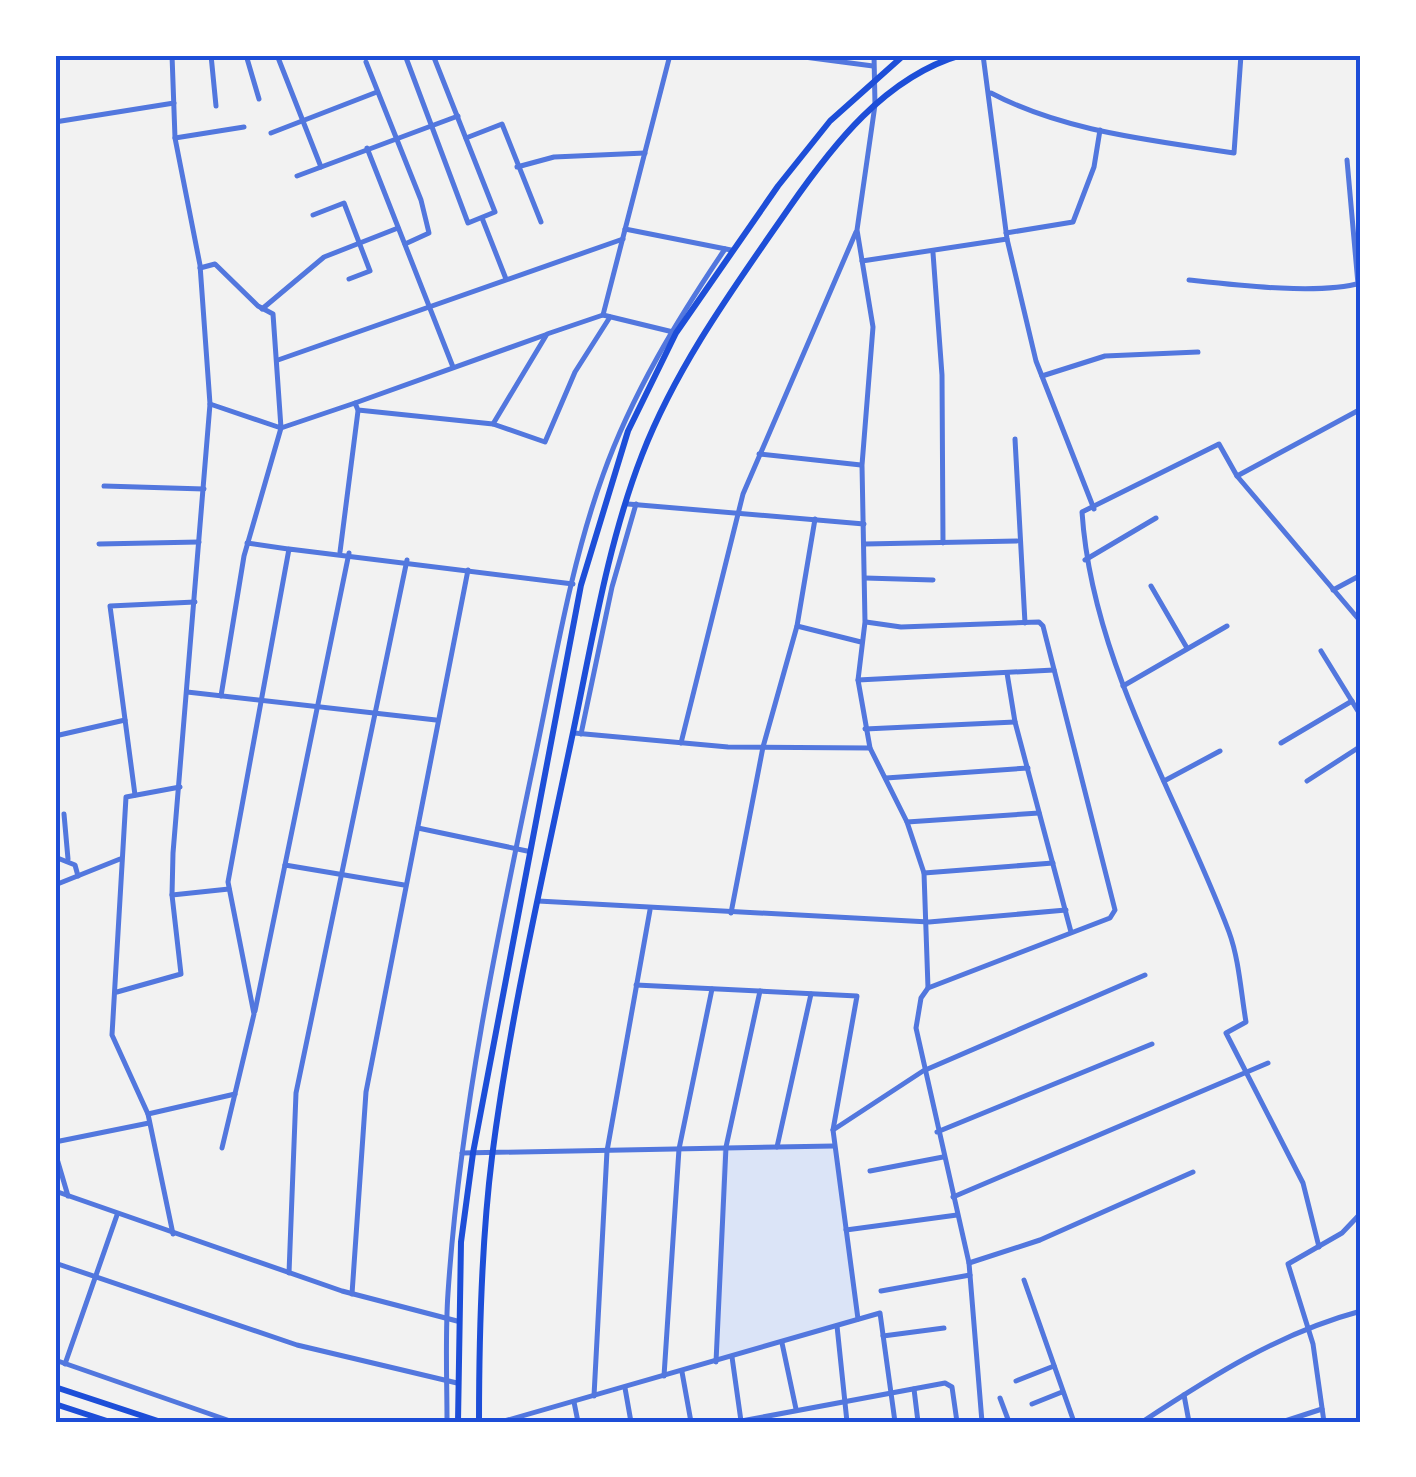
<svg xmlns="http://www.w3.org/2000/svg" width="1416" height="1477" font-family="Signika,sans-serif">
  <rect width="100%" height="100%" fill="#f2f2f2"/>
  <polygon fill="#dbe4f7" points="835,1146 858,1319 716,1362 722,1147"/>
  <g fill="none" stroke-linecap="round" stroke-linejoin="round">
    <g stroke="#5277de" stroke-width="5">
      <polyline points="211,55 216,106"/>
      <polyline points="246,55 259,99"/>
      <polyline points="277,55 321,167"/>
      <polyline points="405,55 468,223 495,212 433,55"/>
      <polyline points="789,55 873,66"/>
      <polyline points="874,55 875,105 857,230 873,327 862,465 865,622 858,680 870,748 907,822 924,873 928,988 921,998 916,1028 969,1263 982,1422"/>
      <polyline points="366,62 421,200 429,233 405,244"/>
      <path d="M991,93C1065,132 1152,140 1234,153L1241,55"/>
      <polyline points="55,122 174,103"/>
      <polyline points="271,133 377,92"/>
      <polyline points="175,138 244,127"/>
      <polyline points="466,138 502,124 541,222"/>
      <polyline points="367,148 453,367"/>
      <polyline points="1347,160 1358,284"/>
      <polyline points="517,167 554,157 645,153"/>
      <polyline points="297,176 458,116"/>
      <polyline points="313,215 344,203 370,271 349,279"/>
      <polyline points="482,218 506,279"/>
      <polyline points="625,229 731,250"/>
      <polyline points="1006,233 1073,222 1094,167 1100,130"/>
      <polyline points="1007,239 1036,361 1094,509"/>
      <polyline points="933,253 942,375 943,543"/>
      <polyline points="862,261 1007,239 983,55"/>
      <polyline points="200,268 215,264 258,306 273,314 281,428 210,404"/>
      <path d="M1189,280C1235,285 1318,295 1361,283"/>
      <polyline points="262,309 324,257 398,228"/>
      <polyline points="603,315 670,55"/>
      <polyline points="278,360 623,239"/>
      <polyline points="1042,376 1105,356 1198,352"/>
      <polyline points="355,403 545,335"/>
      <polyline points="493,424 545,442 575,372 610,317"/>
      <polyline points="1015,439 1025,623"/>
      <polyline points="759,454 861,465"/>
      <polyline points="1237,476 1361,409"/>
      <polyline points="104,486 204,489"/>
      <polyline points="628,504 864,524"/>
      <polyline points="247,543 288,549"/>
      <polyline points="99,544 199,542"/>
      <polyline points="865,544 1017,541"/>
      <polyline points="340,552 358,411"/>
      <polyline points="1085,560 1156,518"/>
      <polyline points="865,578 933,580"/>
      <polyline points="1151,586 1187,648"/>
      <polyline points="1333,590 1361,575"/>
      <polyline points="866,622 901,627 1039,622 1043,626 1115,910 1110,918 928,988"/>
      <polyline points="797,626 861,642"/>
      <polyline points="1321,651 1361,716"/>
      <polyline points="1007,673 1015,722 1071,932"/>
      <polyline points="858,680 1054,670"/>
      <polyline points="1123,686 1227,626"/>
      <polyline points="187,692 436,720"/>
      <polyline points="221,696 244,556 281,428 355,403 358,410 493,424 547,334 603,315 673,332"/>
      <polyline points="865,729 1015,722"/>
      <polyline points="574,733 728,747 870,748"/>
      <polyline points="581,734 612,587 636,504"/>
      <polyline points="55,736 125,720"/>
      <polyline points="681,743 743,494 856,232"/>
      <polyline points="1281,743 1352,701"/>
      <polyline points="886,778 1028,768"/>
      <polyline points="1164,781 1220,751"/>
      <polyline points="1307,781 1361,746"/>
      <polyline points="135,795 110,606 195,602"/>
      <polyline points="64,814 68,859"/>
      <polyline points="907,822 1039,813"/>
      <polyline points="418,828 527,851"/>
      <polyline points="55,857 75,865 78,876"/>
      <polyline points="285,865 404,885"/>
      <polyline points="924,873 1053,863"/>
      <polyline points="55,885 120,859"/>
      <polyline points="172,895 229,889"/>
      <polyline points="538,901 929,922 1066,910"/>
      <polyline points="731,913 763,747 797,626 815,519"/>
      <polyline points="636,985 857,996 833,1130 858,1319"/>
      <polyline points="117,992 181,974 172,895 173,853 210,404 200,265 175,138 172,55"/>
      <polyline points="255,1011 349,553"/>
      <polyline points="148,1114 235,1094"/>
      <polyline points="833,1130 923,1071 1145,975"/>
      <polyline points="937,1132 1152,1044"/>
      <polyline points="55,1142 149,1123"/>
      <polyline points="777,1147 811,994"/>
      <polyline points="222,1148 254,1014 228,882 289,549 573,584"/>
      <polyline points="55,1152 68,1196"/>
      <polyline points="462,1153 834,1146"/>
      <polyline points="870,1171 943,1157"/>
      <polyline points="55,1191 342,1291 457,1321"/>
      <polyline points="953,1197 1268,1063"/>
      <polyline points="846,1230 957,1215"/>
      <polyline points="173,1234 148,1114 112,1035 126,797 180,787"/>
      <path d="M1319,1247L1303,1183L1226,1033L1246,1022C1241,993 1239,959 1229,932C1177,794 1092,662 1082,512L1219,444L1237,476L1361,622"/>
      <polyline points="55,1263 297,1345 457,1383"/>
      <polyline points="969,1263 1040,1240 1193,1172"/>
      <polyline points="289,1273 296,1093 407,560"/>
      <polyline points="1024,1280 1074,1422"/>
      <polyline points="881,1291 970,1275"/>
      <polyline points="352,1294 366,1092 468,570"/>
      <polyline points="837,1326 847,1422"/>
      <polyline points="883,1336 944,1328"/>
      <polyline points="782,1343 796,1409"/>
      <polyline points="732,1357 741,1421"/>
      <polyline points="55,1360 233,1422"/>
      <polyline points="716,1362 726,1147 760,991"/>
      <polyline points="65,1364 117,1215"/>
      <polyline points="682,1372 691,1422"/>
      <polyline points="664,1376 679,1149 712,989"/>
      <polyline points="1016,1381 1054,1366"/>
      <polyline points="625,1388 631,1422"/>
      <polyline points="914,1389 918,1422"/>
      <polyline points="1184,1395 1189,1422"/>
      <polyline points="594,1396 607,1151 650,910"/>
      <polyline points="1000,1398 1009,1422"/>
      <polyline points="574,1402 578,1422"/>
      <polyline points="1032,1404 1062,1392"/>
      <path d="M447,1422C447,1379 445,1336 448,1293C460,1114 497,938 534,762C554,668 570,566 603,475C632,394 677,320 725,249"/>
      <polyline points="501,1422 880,1313 895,1422"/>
      <polyline points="736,1422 945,1383 952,1387 957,1422"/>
      <path d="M1142,1422C1212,1376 1279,1333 1361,1311"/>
      <polyline points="1282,1422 1322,1409"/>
      <polyline points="1324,1422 1313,1344 1288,1264 1342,1233 1361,1213"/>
    </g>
    <g stroke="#1d4ed8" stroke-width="6">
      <polyline points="55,1387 161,1422"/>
      <polyline points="55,1404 110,1422"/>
      <polyline points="458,1422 461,1242 473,1153 581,585 628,431 676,333 778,186 830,121 904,55"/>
      <path d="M479,1422C479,1334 481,1245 492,1157C509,1023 540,889 568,756C590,656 605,550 642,455C677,365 735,286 789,208C832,146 885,77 961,55"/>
    </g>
  </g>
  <rect width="1416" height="1477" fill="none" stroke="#ffffff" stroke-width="115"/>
  <rect x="58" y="58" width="1300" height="1362" fill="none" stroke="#1d4ed8" stroke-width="4"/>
</svg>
